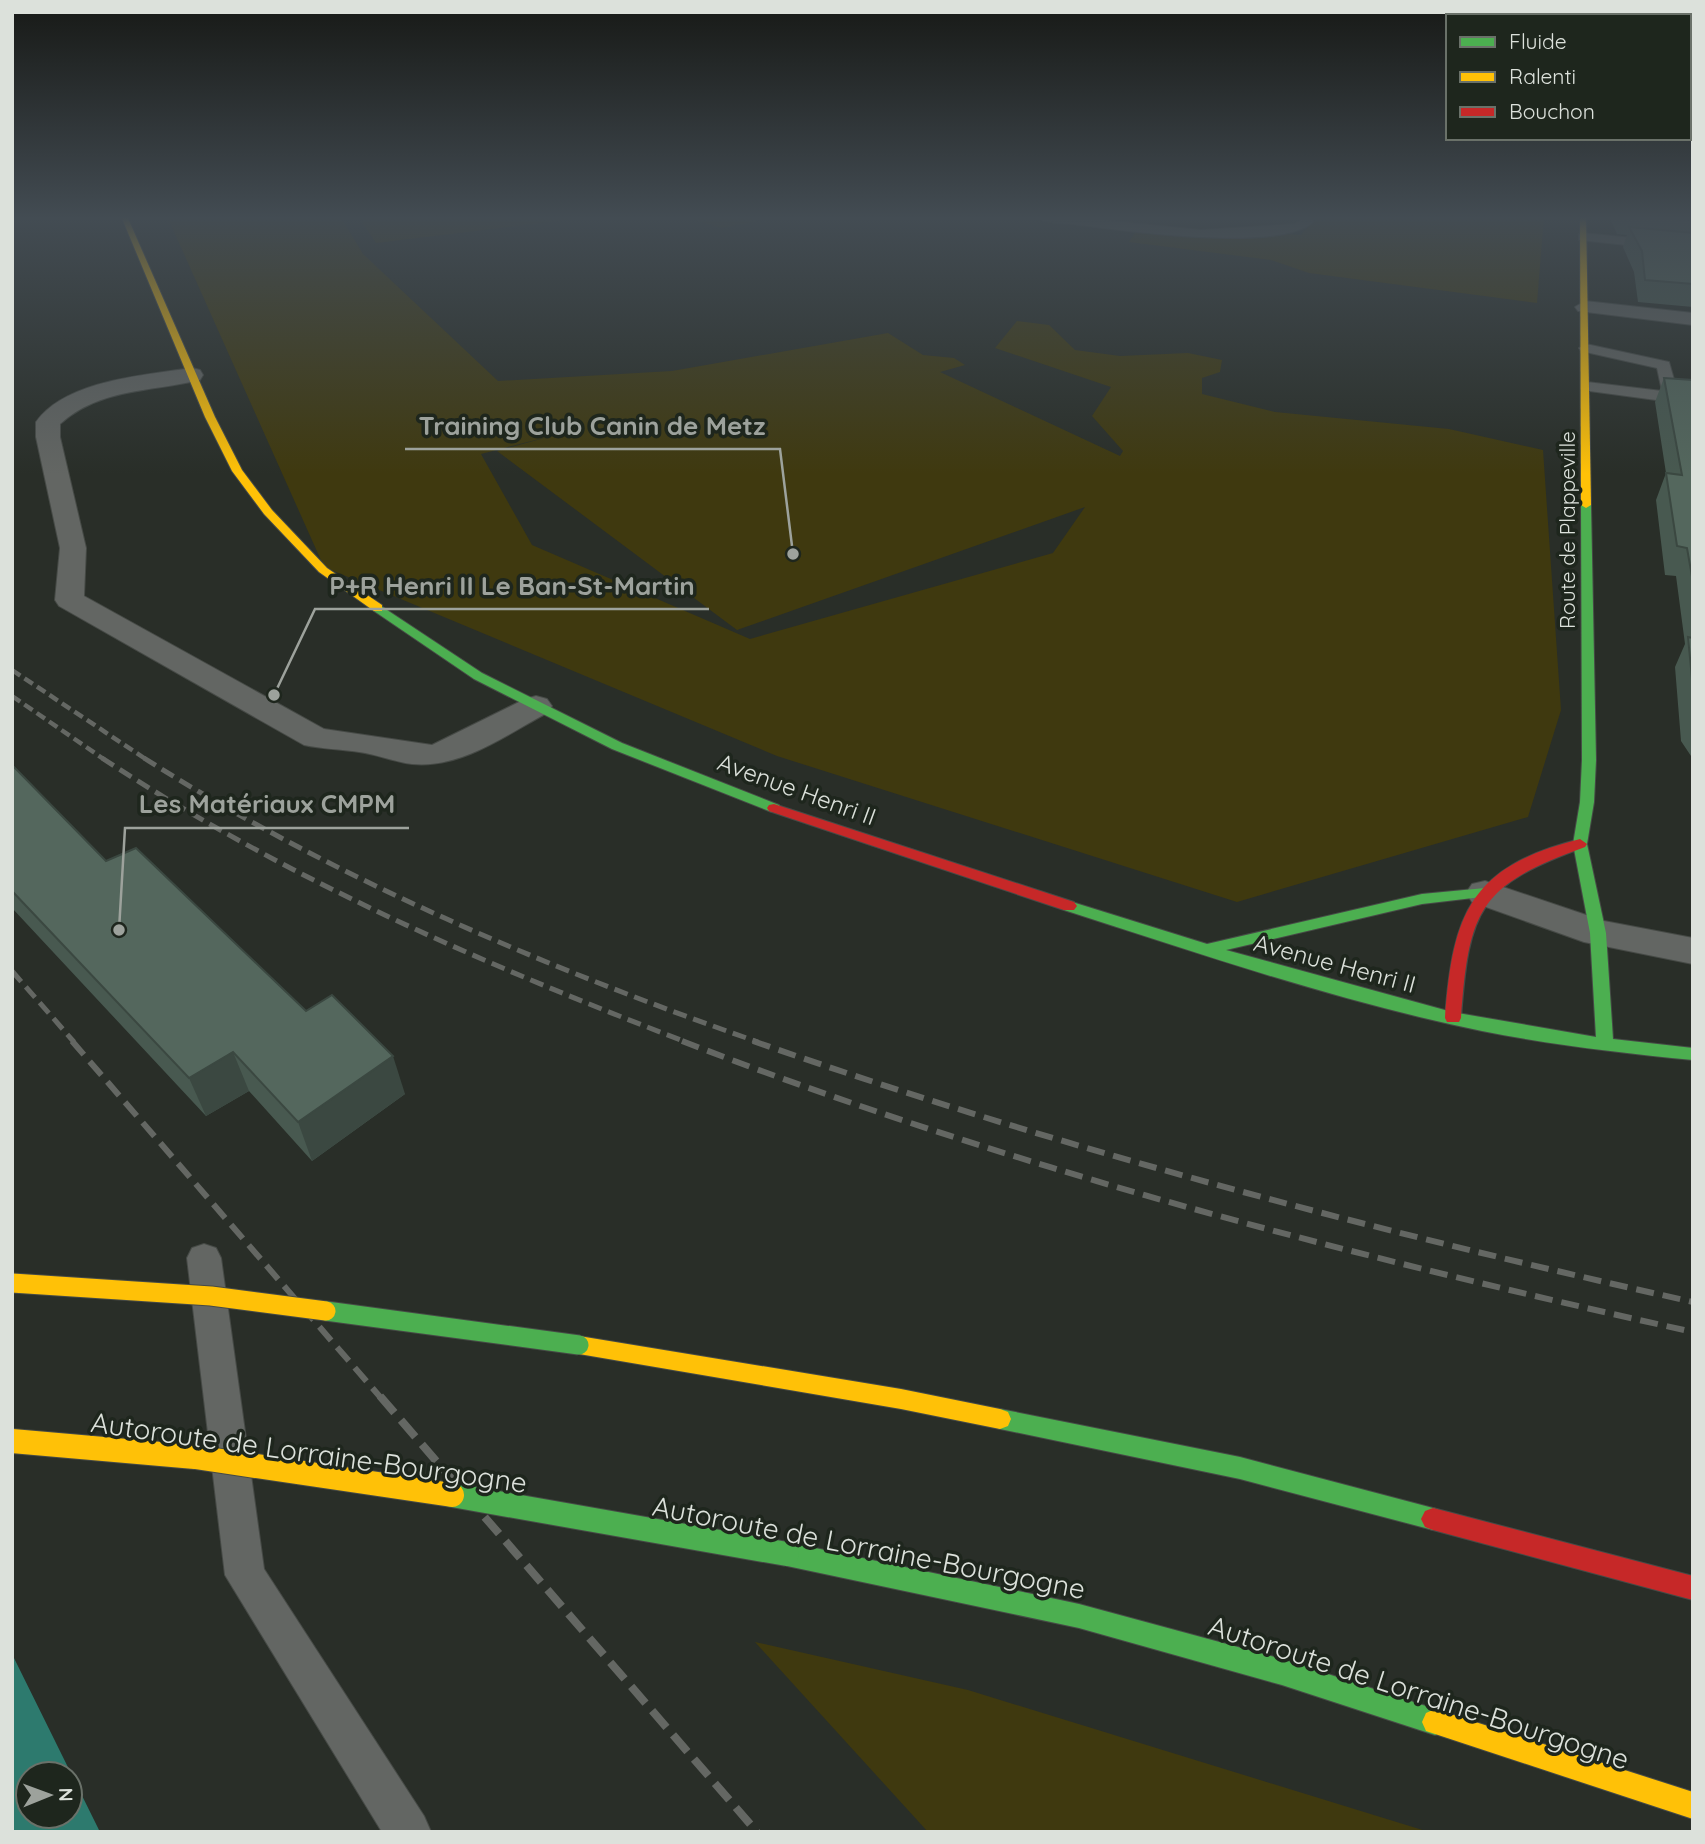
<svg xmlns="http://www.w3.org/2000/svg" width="1705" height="1844" font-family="Quicksand,sans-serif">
  <rect width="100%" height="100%" fill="#292e28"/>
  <g fill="#3f390f" fill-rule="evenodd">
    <path d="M167,216H340L363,254L498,381L672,371L888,333L923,355L954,358L965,365L940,372L1120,456L1123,451L1092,416L1111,387L995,348L1017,321L1049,325L1075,350L1120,356L1188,353L1222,360L1220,372L1202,378V394L1275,412L1449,429L1543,450L1561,710L1528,817L1237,902L777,756L324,567ZM555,435L497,451L737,630L1085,507L1053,553L750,639L532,545L481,454Z"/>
    <polygon points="358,216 598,216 376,243"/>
    <polygon points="682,216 745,216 756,219 754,222 721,228"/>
    <polygon points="1318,216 1544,216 1537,303 1309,273 1271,260 1129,242 1140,225 1301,235"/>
    <polygon points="755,1642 968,1690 1429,1832 928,1832"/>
  </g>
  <path fill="#2d7a6e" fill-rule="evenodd" d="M12,1654L100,1832H12ZM28,1774H70V1816H28Z"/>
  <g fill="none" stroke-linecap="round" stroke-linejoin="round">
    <defs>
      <g id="lane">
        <path d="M1033,216H1062L1201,230L1295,224L1300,221L1297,216H1309L1313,222C1282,252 1124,231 1080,225C1066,223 1044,224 1033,216Z"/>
        <polygon points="1583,233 1693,244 1693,252 1579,240 1579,234"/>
        <polygon points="1586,344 1669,362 1679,397 1671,402 1582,390 1582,384 1587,382 1662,391 1657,368 1581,351 1579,348"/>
        <polygon points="204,1244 216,1248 221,1258 264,1569 424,1816 431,1832 382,1832 225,1575 187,1258 192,1248"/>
      </g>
      <g id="street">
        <polygon points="1585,301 1693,313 1693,325 1578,311 1575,307"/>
        <path d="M192,368L200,370L203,375L200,380C150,392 100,388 60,424V437L86,548L84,596L324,729L432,745L525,699L536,696L547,699L552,706L547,713C506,735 461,769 412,764C394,762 376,754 359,752C340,749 322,749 304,745L59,606L55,600L60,548L36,437V422C66,380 146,375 192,368Z"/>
        <polygon points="1485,881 1604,921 1693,938 1693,964 1584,942 1472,902 1466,893 1472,884"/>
      </g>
      <g id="fast">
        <path d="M1586,502L1591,505L1596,760L1594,802L1587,844L1606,933L1613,1039L1693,1048V1060C1622,1053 1552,1045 1482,1031C1340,1002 1201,954 1064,910L1061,906L1064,902L1069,901L1207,944L1422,894L1485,888L1493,893L1490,896L1422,904L1226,950L1452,1012L1596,1037L1590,933L1573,844L1580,802L1582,760L1581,505Z"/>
        <polygon points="378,604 482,673 622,743 779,805 781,808 774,812 769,811 612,749 474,679 374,611 374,605"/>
        <polygon points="1000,1409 1240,1457 1433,1508 1441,1511 1445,1519 1441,1527 1433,1530 1240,1479 1000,1429 992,1426 989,1419 992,1412"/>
        <polygon points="787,1542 1079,1604 1282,1659 1435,1709 1444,1713 1448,1722 1444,1731 1435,1735 1282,1685 1079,1628 787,1566 779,1562 775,1554 779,1546"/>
      </g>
      <g id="slow">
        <polygon points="121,216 127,216 215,417 242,470 272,510 327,568 382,605 382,611 374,611 319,572 264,514 232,471 205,417"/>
        <polygon points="1580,216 1586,216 1591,505 1586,508 1581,505"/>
        <polygon points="579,1336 901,1389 1000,1409 1008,1412 1011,1419 1008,1426 1000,1429 901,1409 579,1354 572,1352 568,1345 572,1338"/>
        <polygon points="1435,1709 1693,1792 1693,1819 1426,1731 1422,1722 1426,1713"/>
      </g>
      <g id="jam">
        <polygon points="774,804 1074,902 1077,906 1074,910 1064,910 769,811 767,808 769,805"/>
        <path d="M1580,839L1587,844L1585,847C1479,885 1469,909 1461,1018L1459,1022H1447L1445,1018C1453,913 1470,867 1580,839Z"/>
        <polygon points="1433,1508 1693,1576 1693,1600 1433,1530 1425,1527 1421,1519 1425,1511"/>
      </g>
    </defs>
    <use href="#lane" stroke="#464a46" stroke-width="2"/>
    <use href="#street" stroke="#464a46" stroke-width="2"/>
    <use href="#fast" stroke="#464a46" stroke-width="2"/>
    <use href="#slow" stroke="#464a46" stroke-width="2"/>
    <use href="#jam" stroke="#464a46" stroke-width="2"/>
    <use href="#lane" fill="#636663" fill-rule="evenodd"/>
    <use href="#street" fill="#636663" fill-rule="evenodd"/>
    <use href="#fast" fill="#4caf50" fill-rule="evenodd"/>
    <use href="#slow" fill="#ffc107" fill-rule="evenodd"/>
    <use href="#jam" fill="#c62828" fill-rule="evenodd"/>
    <g stroke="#646763" stroke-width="4.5" stroke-dasharray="10 5" stroke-linecap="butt">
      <polyline points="12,670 147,760"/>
      <polyline points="12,696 105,760"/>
    </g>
    <g stroke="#646763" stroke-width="5" stroke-dasharray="14 7" stroke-linecap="butt">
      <path d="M102,758C283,877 485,965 686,1042"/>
      <path d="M144,758C331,877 549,969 758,1042"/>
      <polyline points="12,971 74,1042"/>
    </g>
    <g stroke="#646763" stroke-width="6" stroke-dasharray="18 9" stroke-linecap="butt">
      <polyline points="72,1041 381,1398"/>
      <path d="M682,1041C1010,1168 1350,1256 1693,1332"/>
      <path d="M753,1041C1061,1149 1374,1231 1693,1302"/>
    </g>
    <polyline stroke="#646763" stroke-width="8" stroke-dasharray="22 10" stroke-linecap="butt" points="380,1396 757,1832"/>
    <defs>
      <polyline id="fast-bridge-far1" points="326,1311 579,1345"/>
      <polyline id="fast-bridge" points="452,1495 787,1554"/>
      <polyline id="slow-bridge-far1" points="12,1283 211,1296 326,1311"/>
      <polyline id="slow-bridge" points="12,1441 195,1457 452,1495"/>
    </defs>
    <use href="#fast-bridge-far1" stroke="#464a46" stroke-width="21" stroke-linecap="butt"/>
    <use href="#fast-bridge" stroke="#464a46" stroke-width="26" stroke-linecap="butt"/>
    <use href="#slow-bridge-far1" stroke="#464a46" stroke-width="21" stroke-linecap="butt"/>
    <use href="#slow-bridge" stroke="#464a46" stroke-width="26" stroke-linecap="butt"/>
    <use href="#fast-bridge-far1" stroke="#4caf50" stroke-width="19"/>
    <use href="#fast-bridge" stroke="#4caf50" stroke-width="24"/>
    <use href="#slow-bridge-far1" stroke="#ffc107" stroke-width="19"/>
    <use href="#slow-bridge" stroke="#ffc107" stroke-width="24"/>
  </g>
  <g fill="#485950">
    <polygon points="1609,216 1693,216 1693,307 1638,302 1634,272 1623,247 1627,235 1617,234"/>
    <polygon points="1664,378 1693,380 1693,759 1681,741 1675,667 1685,644 1676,576 1665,575 1656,500 1666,473 1655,402"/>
    <polygon points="12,767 106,861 306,1011 405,1094 312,1161 249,1091 206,1116 12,908"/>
  </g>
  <g fill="#3b4841">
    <polygon points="1169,216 1187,216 1168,218"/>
    <polygon points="233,1052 249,1091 206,1116 189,1078"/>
    <polygon points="393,1056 405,1094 312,1161 298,1122"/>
  </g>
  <g fill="#54675d" stroke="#3b4841" stroke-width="2">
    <polygon points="1644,216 1693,216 1693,221"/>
    <polygon points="1629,227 1693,233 1693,284 1645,280 1642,251"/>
    <polygon points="1664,378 1693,380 1693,582 1687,548 1677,546 1666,473 1682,475"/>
    <polygon points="1688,637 1693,638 1693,689"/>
    <polygon points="12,767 14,767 106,861 136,848 306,1011 332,995 393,1056 298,1122 233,1052 189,1078 12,891"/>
  </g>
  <linearGradient id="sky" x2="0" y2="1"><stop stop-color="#171916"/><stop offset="0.46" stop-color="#434c53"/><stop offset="1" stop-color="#434c53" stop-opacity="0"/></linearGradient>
  <rect width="1705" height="474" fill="url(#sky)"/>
  <g text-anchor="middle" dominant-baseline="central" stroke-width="7" stroke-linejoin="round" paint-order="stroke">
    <g font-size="21" fill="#dce1db" stroke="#1e261d">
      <text transform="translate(1567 530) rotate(-90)">Route de Plappeville</text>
    </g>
    <g font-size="24" fill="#dce1db" stroke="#1e261d">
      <text transform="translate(797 789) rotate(20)">Avenue Henri II</text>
      <text transform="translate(1335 963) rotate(15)">Avenue Henri II</text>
    </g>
    <g font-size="28" fill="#dce1db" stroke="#1e261d">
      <text transform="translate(309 1452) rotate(8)">Autoroute de Lorraine-Bourgogne</text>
      <text transform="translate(869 1547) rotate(11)">Autoroute de Lorraine-Bourgogne</text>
      <text transform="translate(1419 1692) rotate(18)">Autoroute de Lorraine-Bourgogne</text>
    </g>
  </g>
  <path fill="none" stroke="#9da29c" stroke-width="2.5" d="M793 554L780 449H405M274 695L315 609H709M119 930L125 828H409"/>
  <g fill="#9da29c" stroke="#1e261d" stroke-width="2.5">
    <circle cx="793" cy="554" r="7"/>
    <circle cx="274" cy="695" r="7"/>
    <circle cx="119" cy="930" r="7"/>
  </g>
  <g font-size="26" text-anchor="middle" font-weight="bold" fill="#9da29c" stroke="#1e261d" stroke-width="7" stroke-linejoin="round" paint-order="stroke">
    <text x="592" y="435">Training Club Canin de Metz</text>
    <text x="512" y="595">P+R Henri II Le Ban-St-Martin</text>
    <text x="267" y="813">Les Matériaux CMPM</text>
  </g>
  <rect width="1705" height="1844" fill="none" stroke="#dce1db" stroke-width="28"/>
  <rect x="1446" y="14" width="245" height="126" fill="#1e261d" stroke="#6a7169" stroke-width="2"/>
  <rect x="1460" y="37" width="35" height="10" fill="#4caf50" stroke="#6a7169" stroke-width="2"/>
  <text x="1509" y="49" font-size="21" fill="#dce1db">Fluide</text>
  <rect x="1460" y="72" width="35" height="10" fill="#ffc107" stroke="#6a7169" stroke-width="2"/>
  <text x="1509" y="84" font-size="21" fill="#dce1db">Ralenti</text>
  <rect x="1460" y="107" width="35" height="10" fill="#c62828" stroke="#6a7169" stroke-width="2"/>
  <text x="1509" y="119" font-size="21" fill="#dce1db">Bouchon</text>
  <g transform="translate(49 1795) rotate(89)"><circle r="33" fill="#1e261d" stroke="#6a7169" stroke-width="2"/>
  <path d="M0-5L12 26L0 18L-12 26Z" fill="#9da29c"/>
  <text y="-10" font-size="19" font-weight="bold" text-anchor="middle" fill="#dce1db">N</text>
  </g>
</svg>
